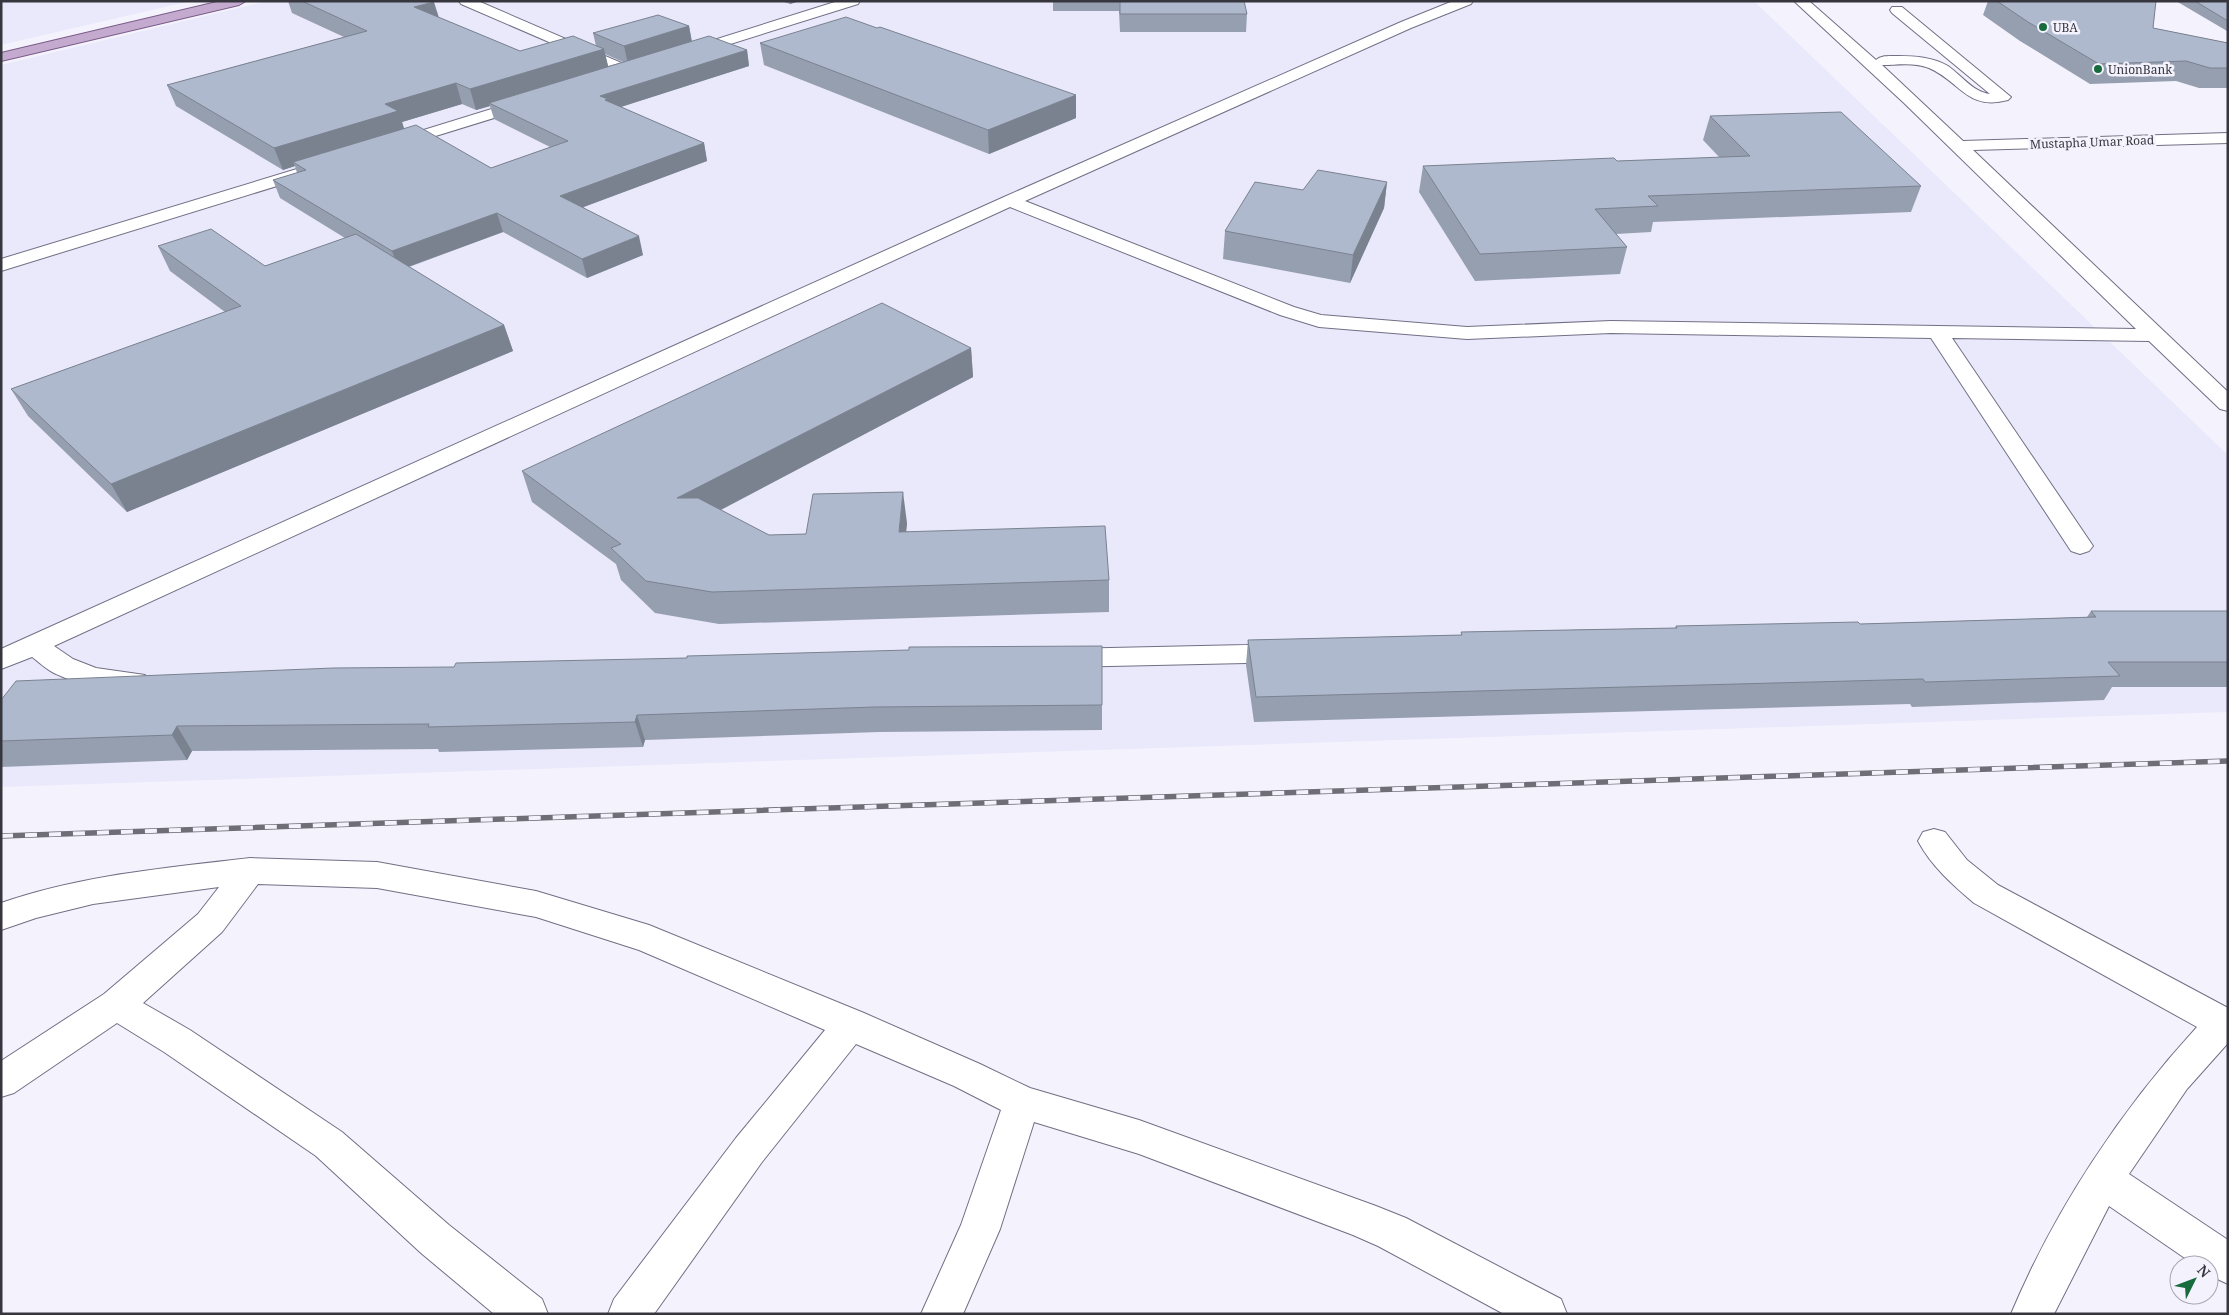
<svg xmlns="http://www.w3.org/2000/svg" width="2229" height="1315" font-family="'Noto Serif',serif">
  <rect width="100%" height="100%" fill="#f4f3fd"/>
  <g fill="#eae9fb">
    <polygon points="1,1 191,1 1,45"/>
    <polygon points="267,1 1754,1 2228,455 2228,712 1,787 1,65"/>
  </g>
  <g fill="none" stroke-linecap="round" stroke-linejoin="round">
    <defs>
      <g id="minor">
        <polygon points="459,1 478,1 633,68 635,71 633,74 623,74 461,4"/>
        <polygon points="838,1 860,1 858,4 692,56 682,56 680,53 682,50"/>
        <path d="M1453,1H1473L1471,4L1411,28L1025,201L1294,307L1321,315L1467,327L1611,321L2136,329L1904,103L1794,1H1809L1876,60C1881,55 1890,56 1898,56C1915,56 1933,57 1948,66C1961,75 1973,92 1990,94L1892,13L1890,10L1892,7H1902L2011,97L2008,100C1967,111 1961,82 1929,68C1915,62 1896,65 1882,65L1963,141L2228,133V143L1973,150L2228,392V411L2220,409L2149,341L1952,338L2093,546L2089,551L2080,554L2071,551L1931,338L1611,333L1467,339L1319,327L1280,315L1010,207L54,646L73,659L96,668L145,675L149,682L145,689C120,696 77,684 54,673C46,669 39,662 32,657L1,669V649L1004,197L1401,22Z"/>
        <polygon points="527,98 533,100 535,103 533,106 400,147 388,147 386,144 388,141"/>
        <polygon points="310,165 316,166 319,170 316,174 1,271 1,259"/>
        <polygon points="1284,642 1294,645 1298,651 1294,657 1246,663 1065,667 1055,665 1051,658 1055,651 1065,649 1246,645"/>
        <path d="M1934,829L1945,832L1967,860L1998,885L2228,1008V1043L2187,1089L2129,1174L2228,1240V1284L2209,1275V1265H2195L2109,1206L2054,1314H2011C2055,1209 2121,1110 2197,1027L1974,903C1953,885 1932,867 1918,841L1923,832Z"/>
        <path d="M250,858L377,862L536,891L649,925L864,1013L980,1064L1030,1088L1139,1120L1376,1206L1406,1218L1561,1299L1567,1314H1504L1378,1246L1353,1235L1139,1154L1034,1122L1000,1229L963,1314H921L961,1225L1001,1110L954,1086L856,1044L762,1162L654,1314H608L614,1299L736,1138L825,1030L639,950L536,917L377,888L258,884L222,932L143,1003L190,1030L342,1132L449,1225L542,1299L548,1314H494L421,1253L316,1156L164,1052L117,1023L14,1093L1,1097V1061L104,994L198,914L219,887L93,904L36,918L1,930V903C82,875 166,868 250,858Z"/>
      </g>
      <polygon id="major" points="221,1 246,1 239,5 1,61 1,53"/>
    </defs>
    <use href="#minor" stroke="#716f84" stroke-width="2"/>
    <use href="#major" stroke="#7b5d89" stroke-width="2"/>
    <use href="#minor" fill="#fff" fill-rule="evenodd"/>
    <use href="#major" fill="#c5aad0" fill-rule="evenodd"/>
    <defs>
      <polyline id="rail" points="1,836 2228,761"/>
    </defs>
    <use href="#rail" stroke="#6f6e77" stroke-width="5.5"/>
    <use href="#rail" stroke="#f4f3fd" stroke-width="4" stroke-dasharray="12" stroke-linecap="butt"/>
  </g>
  <g fill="#969fb0" fill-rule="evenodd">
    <path d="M288,1H432L438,17L520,51L596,46L593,33L689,26L692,41L747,50L749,66L621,107L704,143L707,161L583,207L643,255L587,278L503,232L409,267L504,325L513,351L127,512L28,416L11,389L225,312L170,271L158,246L265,266L345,238L280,198L273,180L297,173L295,166L283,170L176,106L167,85L344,37L292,13ZM605,54L623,62L608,66ZM462,104L476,110L490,106L494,119L550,147L491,168L404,128L402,122Z"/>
    <polygon points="781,1 800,1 790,4"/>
    <polygon points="1053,1 1244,1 1247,14 1246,32 1120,32 1119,11 1053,11"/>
    <polygon points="1988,1 2156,1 2153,28 2228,43 2228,88 2199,88 2176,81 2090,84 2020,41 1983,15"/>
    <polygon points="2176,1 2228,1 2228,31 2227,31"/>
    <polygon points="760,43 1076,118 989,154 764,65"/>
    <polygon points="1710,116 1921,186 1911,212 1653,222 1651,232 1616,234 1627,247 1620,274 1475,281 1419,192 1423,166 1617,161 1720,158 1703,140"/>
    <polygon points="1387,182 1384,208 1350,283 1223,259 1225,231 1303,190"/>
    <polygon points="971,348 973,377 721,510 769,535 806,534 907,523 906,531 1109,580 1109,612 719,624 655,613 621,580 616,564 532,502 522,471"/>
    <polygon points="2091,611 2228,611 2228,687 2112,687 2104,700 1912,707 1910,704 1254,722 1246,665 1248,640 1461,635 1461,632 1675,628 1676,626 1860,624 2087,617"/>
    <polygon points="1102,646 1102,730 879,732 645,740 643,747 439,752 438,749 192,751 187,760 1,767 1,700 454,667 687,658"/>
  </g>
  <g fill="#7a8290">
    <polygon points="790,1 800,1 790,4"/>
    <polygon points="434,2 440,21 414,7"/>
    <polygon points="689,26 692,44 628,64 624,46"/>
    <polygon points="604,49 609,70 489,103 490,106 476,110 470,89"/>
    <polygon points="747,50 749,66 611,110 600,96"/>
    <polygon points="456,83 462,104 402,122 405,132 293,162 295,166 283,170 274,148 385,104"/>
    <polygon points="1076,95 1076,118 989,154 988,130"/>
    <polygon points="704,143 707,161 565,214 560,196"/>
    <polygon points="1387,182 1384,208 1350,283 1353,255"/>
    <polygon points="497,213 503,232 399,270 392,251"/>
    <polygon points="639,236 643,255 587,278 582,259"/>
    <polygon points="504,325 513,351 127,512 111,484"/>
    <polygon points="971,348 973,377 684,529 677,498"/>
    <polygon points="903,492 907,523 903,563 899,532"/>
    <polygon points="637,715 645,740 643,747 635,722"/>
    <polygon points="177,726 192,751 187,760 172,735"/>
  </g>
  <g fill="#aeb9cd" stroke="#7a8290">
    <polygon points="302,1 432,1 434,2 414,7 520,51 573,36 604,49 470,89 456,83 385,104 398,111 274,148 167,85 367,31"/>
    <polygon points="1120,1 1244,1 1247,14 1120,14"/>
    <polygon points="1997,1 2156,1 2153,28 2228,43 2228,68 2210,68 2186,61 2099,64 2028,22"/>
    <polygon points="2195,1 2228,1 2228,21"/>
    <polygon points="658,15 689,26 624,46 593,33"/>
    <polygon points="846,17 877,28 880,27 1076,95 988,130 760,43"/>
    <polygon points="709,36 747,50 600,96 608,99 605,100 704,143 560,196 639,236 582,259 497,213 392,251 273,180 306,170 293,162 416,125 491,168 568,141 489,103"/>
    <polygon points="1841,112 1921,186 1648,196 1658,206 1595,209 1627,247 1480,254 1423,166 1614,158 1617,161 1750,156 1710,116"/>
    <polygon points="1318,170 1387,182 1353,255 1225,231 1255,182 1303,190"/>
    <polygon points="211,229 265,266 356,234 504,325 111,484 11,389 241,306 158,246"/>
    <polygon points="882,303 971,348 677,498 698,498 769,535 806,534 813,494 903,492 899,532 1105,526 1109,580 712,592 646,581 611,548 621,544 522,471"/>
    <polygon points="2091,611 2228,611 2228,662 2108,662 2120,676 1925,682 1923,679 1256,697 1248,640 1462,635 1461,632 1677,628 1676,626 1858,622 1860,624 2096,617"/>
    <polygon points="1102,646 1102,705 875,707 637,715 635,722 428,727 429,724 177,726 172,735 1,741 1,700 16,681 333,668 454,667 456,663 687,658 687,656 909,650 909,647"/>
  </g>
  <g fill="#176b3d" stroke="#f4f3fd" stroke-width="2">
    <circle cx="2043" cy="27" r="5"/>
    <circle cx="2098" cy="69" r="5"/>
  </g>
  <g text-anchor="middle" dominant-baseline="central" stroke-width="5" stroke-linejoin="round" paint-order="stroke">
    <g font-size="12" fill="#37363f" stroke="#f4f3fd" text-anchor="start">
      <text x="2053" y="27">UBA</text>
      <text x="2108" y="69">UnionBank</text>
    </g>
    <g font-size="12" fill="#37363f" stroke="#f4f3fd">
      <text transform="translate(2092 142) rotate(-2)">Mustapha Umar Road</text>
    </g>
  </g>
  <rect width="2229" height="1315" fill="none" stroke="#37363f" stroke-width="5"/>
  <g transform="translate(2194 1280) rotate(48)"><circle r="24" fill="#f4f3fd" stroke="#a8a7b1"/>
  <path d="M0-4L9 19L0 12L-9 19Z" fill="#176b3d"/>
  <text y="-8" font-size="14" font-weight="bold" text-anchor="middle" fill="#37363f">N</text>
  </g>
</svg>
